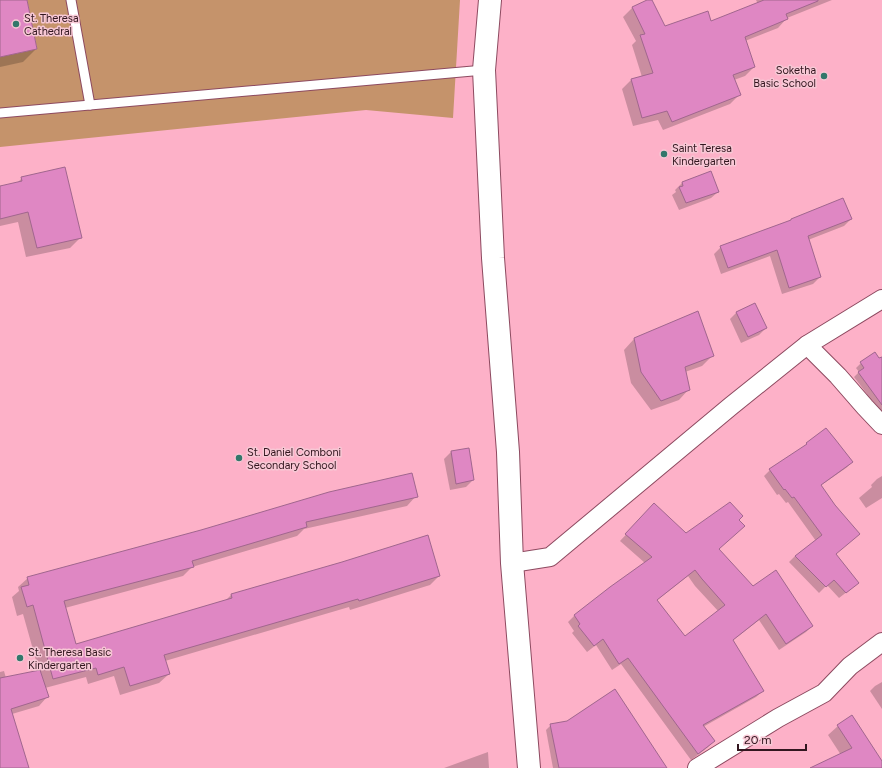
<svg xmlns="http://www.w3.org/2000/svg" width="882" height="768" font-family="Figtree,sans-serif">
  <rect width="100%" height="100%" fill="#fdb1c8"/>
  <polygon fill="#c5936b" points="27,0 460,0 453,118 366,110 0,147 0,57 37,49"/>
  <g fill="#0003" fill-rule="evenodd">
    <polygon points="0,0 26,0 36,49 23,62 0,67"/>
    <polygon points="649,0 651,0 665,28 711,22 758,4 756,0 832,0 787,18 778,28 745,41 754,67 745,76 734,80 739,95 730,104 663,130 658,120 633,126 622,89 631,80 642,77 632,45 636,41 623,17 632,8"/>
    <polygon points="711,172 718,192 711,198 679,210 672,195 676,192 675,190 682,183"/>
    <polygon points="22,178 81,237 70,248 26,257 18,222 0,226 0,187 17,183"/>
    <polygon points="851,219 844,226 808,240 820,277 813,284 782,294 770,256 721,274 714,254 721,247 789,222 791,220"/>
    <polygon points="698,312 713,355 702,366 685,372 689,389 679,400 651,410 631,383 624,350 634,339"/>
    <polygon points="737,312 766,328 759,335 741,343 730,319"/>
    <polygon points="861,363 882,363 882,413 866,395 867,394 854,377 859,372 856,368"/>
    <polygon points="825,429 852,462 846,468 820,486 835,555 852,588 839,598 827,585 819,593 789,562 795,556 816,541 788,502 786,503 779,494 777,495 764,476 770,470 802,449"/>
    <polygon points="468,449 473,480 466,487 450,490 444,459 451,452"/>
    <polygon points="882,476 882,498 866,508 859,498 872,487 871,485 877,479"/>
    <polygon points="416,496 407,506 304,529 297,536 192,567 183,576 65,608 75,645 226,600 231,595 342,563 439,576 430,585 350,610 349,607 165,661 169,674 159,683 120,695 114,676 88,684 86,677 45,688 47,697 39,706 12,714 28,768 0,768 0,672 4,671 6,678 39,671 23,614 17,616 12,597 19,591 18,587 28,578"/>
    <path d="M648,511L686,534L738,520L718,549L753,588L812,626L806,632L779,650L759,620L732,641L763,691L756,697L703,727L714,741L707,748L691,760L621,664L612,670L596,645L587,652L572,633L574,631L568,622L574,616L611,588L645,563L620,541ZM688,576L695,586L719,612L685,638L657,600Z"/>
    <polygon points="882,682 882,709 870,691 875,686"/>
    <polygon points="551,725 666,768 553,768 546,730"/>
    <polygon points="838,726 882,762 882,768 824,768 841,755 828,735"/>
    <polygon points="488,752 489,768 444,768"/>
  </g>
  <g fill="#df87c3" stroke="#a1668e" fill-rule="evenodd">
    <polygon points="0,0 27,0 37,49 0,57"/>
    <polygon points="647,0 652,0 665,26 708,11 711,21 764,0 818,0 818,1 786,14 788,19 745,37 755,67 733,75 741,95 672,122 667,111 642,118 631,79 653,73 640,35 645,34 632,7"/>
    <polygon points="65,167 82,238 37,248 28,212 0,219 0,186 22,181 21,177"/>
    <polygon points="711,171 719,192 686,203 679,187 683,186 682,182"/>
    <polygon points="843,198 852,219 808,236 821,277 789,288 777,250 728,268 720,246 791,220 791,219"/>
    <polygon points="755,303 767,328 748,337 736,312"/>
    <polygon points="698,311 714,356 685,367 690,390 661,401 641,372 634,338"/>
    <polygon points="875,352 879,358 882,357 882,405 858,372 864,368 860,362"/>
    <polygon points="826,428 835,439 853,462 821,485 835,505 860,534 836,554 859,583 846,593 834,580 826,587 795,556 822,535 794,497 792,498 785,489 784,490 769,469 807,444 806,443"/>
    <polygon points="469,448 474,480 456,484 451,451"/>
    <polygon points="412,473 418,497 306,522 307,527 192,561 194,567 64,601 76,644 232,598 231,594 342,562 428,535 440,576 359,601 358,599 164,655 170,674 130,686 124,667 98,675 96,668 53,679 33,605 27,607 21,587 29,585 27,577 201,530 329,492"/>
    <path d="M730,502L743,516L739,520L745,526L719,549L753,586L776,570L813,626L786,644L766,614L733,640L764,691L703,725L715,741L698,754L628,658L619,664L603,639L594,646L578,626L580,624L574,615L610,587L652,557L625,534L654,503L686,533ZM695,570L702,579L725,605L685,636L657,600Z"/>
    <polygon points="40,670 49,697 11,709 29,768 0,768 0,678"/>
    <polygon points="615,689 667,768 559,768 550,724 567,721"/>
    <polygon points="852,715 882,761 882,768 810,768 852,748 837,725"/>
  </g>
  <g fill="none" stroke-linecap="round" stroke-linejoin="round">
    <defs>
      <g id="service">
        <polyline points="71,0 90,105"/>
        <polyline points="0,113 484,70"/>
      </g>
      <g id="minor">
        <polyline points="807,345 838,376 865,407 882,425"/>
        <polyline points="512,563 550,557 731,406 807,345 882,299"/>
        <polyline points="697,768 778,718 824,693 850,666 882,642"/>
      </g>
      <polyline id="tertiary" points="490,0 484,70 493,258 508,452 512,563 529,768"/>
    </defs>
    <use href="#service" stroke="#8d4a60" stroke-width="11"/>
    <use href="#minor" stroke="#8d4a60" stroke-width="20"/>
    <use href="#tertiary" stroke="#8d4a60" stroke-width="24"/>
    <use href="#service" stroke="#fff" stroke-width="9"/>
    <use href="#minor" stroke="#fff" stroke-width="18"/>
    <use href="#tertiary" stroke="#fff" stroke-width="22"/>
  </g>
  <g fill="#32776b" stroke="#f7c8d5" stroke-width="1.5">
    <circle cx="16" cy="24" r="4"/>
    <circle cx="824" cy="76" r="4"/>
    <circle cx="664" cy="154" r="4"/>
    <circle cx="239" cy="458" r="4"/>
    <circle cx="20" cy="658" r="4"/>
  </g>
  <g text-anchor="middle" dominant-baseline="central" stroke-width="3" stroke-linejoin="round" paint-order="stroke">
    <g font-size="11" fill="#32161f" stroke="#f7c8d5" text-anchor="start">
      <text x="24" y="18">St. Theresa<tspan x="24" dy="13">Cathedral</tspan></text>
      <text x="816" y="70" text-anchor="end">Soketha<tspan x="816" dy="13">Basic School</tspan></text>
      <text x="672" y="148">Saint Teresa<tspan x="672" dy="13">Kindergarten</tspan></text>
      <text x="247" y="452">St. Daniel Comboni<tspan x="247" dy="13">Secondary School</tspan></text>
      <text x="28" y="652">St. Theresa Basic<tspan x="28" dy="13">Kindergarten</tspan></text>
    </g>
  </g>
  <path d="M738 744v6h68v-6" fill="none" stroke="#32161f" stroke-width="2"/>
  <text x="744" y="744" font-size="12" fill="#32161f" stroke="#f7c8d5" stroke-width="3" paint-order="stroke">20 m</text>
</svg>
